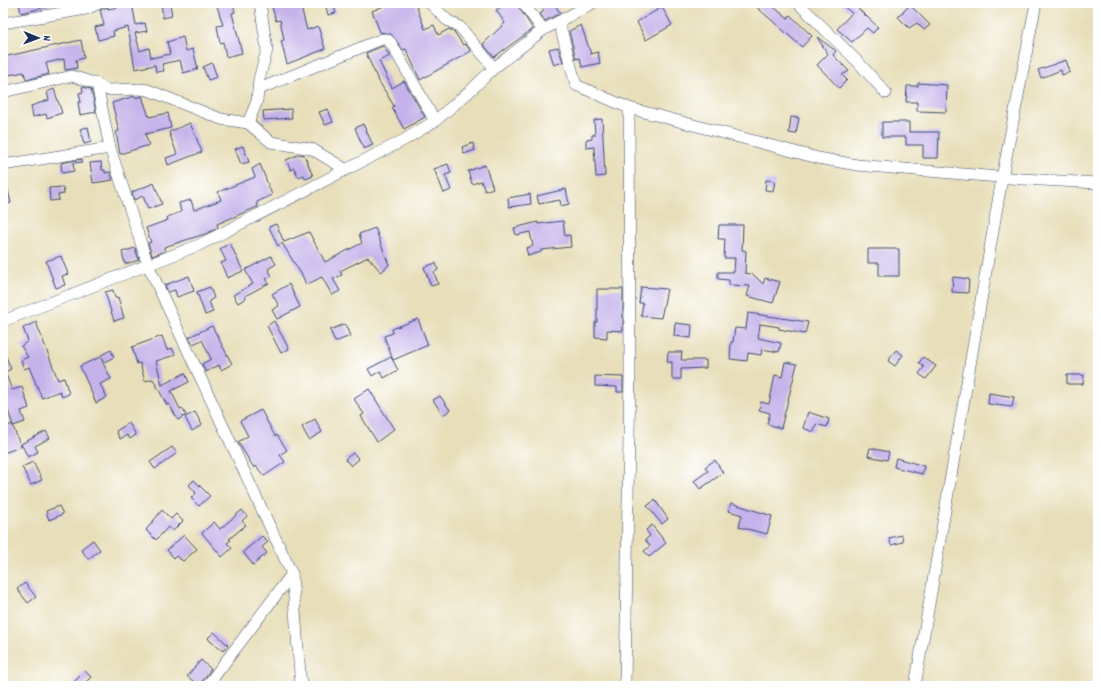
<svg xmlns="http://www.w3.org/2000/svg" width="1101" height="689" font-family="Dekko,sans-serif">
  <rect width="100%" height="100%" fill="#fff"/>
  <filter id="ink" filterUnits="userSpaceOnUse"><feTurbulence type="fractalNoise" baseFrequency=".025" numOctaves="2"/><feDisplacementMap in="SourceGraphic" scale="8" xChannelSelector="R" yChannelSelector="G"/><feConvolveMatrix kernelMatrix="1 2 1 2 8 2 1 2 1" color-interpolation-filters="sRGB"/></filter>
  <filter id="wash" filterUnits="userSpaceOnUse"><feTurbulence type="fractalNoise" baseFrequency=".012" numOctaves="4" result="noise"/><feDisplacementMap in="SourceGraphic" scale="16" xChannelSelector="R" yChannelSelector="G"/><feGaussianBlur stdDeviation="0.9" result="paint"/><feColorMatrix in="noise" values="0 0 0 0 0 0 0 0 0 0 0 0 0 0 0 0 0 1.4 0 .05"/><feComposite in="paint" operator="in"/></filter>
  <g filter="url(#wash)">
    <rect width="100%" height="100%" fill="#e8dfba"/>
    <g id="blocks">
      <g fill="#c5b2ea">
        <polygon points="19,3 49,3 50,6 21,13"/>
        <polygon points="123,3 132,3 136,25 145,23 147,31 135,33 140,51 149,48 151,58 170,54 167,42 183,37 186,51 193,49 198,69 183,73 180,60 162,64 164,71 156,72 155,65 135,69 128,27 113,31 114,36 98,40 95,27 104,25 100,10 108,7 108,9 124,6"/>
        <polygon points="161,3 170,3 172,16 163,18"/>
        <polygon points="216,3 233,3 235,12 232,13 242,53 226,57 223,42 220,43 217,26 223,25"/>
        <polygon points="271,3 300,3 307,30 318,26 325,49 287,64 281,41 284,40 280,20 276,21"/>
        <polygon points="325,3 333,3 336,13 328,15"/>
        <polygon points="383,3 415,3 425,29 434,25 438,35 449,29 455,33 463,45 465,44 471,51 420,80 406,49 403,50 391,34 380,32 372,11 384,6"/>
        <polygon points="507,3 516,3 533,29 494,57 483,44 505,23 496,10"/>
        <polygon points="545,3 554,3 560,13 545,21 540,14 544,11 541,6"/>
        <polygon points="752,3 769,3 788,19 790,15 812,36 802,47"/>
        <polygon points="839,3 852,3 878,27 873,33 867,28 852,42 837,29 852,13"/>
        <polygon points="910,5 930,25 924,30 917,23 909,28 898,17"/>
        <polygon points="662,7 672,25 646,40 637,22"/>
        <polygon points="581,25 591,54 598,52 600,63 582,67 580,58 576,59 569,31"/>
        <polygon points="817,37 836,51 833,55 849,71 842,75 847,80 839,88 817,65 828,54"/>
        <polygon points="81,40 84,58 76,60 77,68 65,70 64,59 46,63 49,74 26,80 24,72 3,76 3,57"/>
        <polygon points="383,46 390,56 379,61 392,88 404,81 425,117 404,129 392,108 394,106 377,78 366,53"/>
        <polygon points="558,47 563,62 554,65 549,49"/>
        <polygon points="1066,60 1070,72 1062,75 1061,70 1041,78 1038,70"/>
        <polygon points="212,63 217,77 208,80 203,67"/>
        <polygon points="918,83 947,85 946,112 917,111 917,102 906,102 907,86 918,86"/>
        <polygon points="82,87 91,89 96,112 80,115 78,102 81,102 79,93 83,92"/>
        <polygon points="54,89 62,113 47,118 46,114 33,117 31,106 49,100 47,92"/>
        <polygon points="135,96 135,98 142,96 149,117 168,113 171,128 145,134 149,145 120,154 116,132 119,131 112,103"/>
        <polygon points="291,109 292,118 264,120 263,111"/>
        <polygon points="328,109 333,122 325,125 319,112"/>
        <polygon points="791,117 799,118 796,134 789,133"/>
        <polygon points="602,119 605,176 596,177 594,147 586,148 586,140 592,139 592,135 595,135 594,120"/>
        <polygon points="882,122 909,122 909,132 939,132 938,158 923,158 923,145 906,145 906,137 882,137"/>
        <polygon points="190,123 202,152 168,165 166,158 177,154 169,132"/>
        <polygon points="363,124 373,145 364,149 355,128"/>
        <polygon points="88,127 91,142 84,144 80,129"/>
        <polygon points="473,143 475,150 464,154 462,147"/>
        <polygon points="243,146 249,162 241,164 235,149"/>
        <polygon points="300,154 304,155 313,176 306,179 304,175 298,177 294,168 291,170 286,160"/>
        <polygon points="82,159 82,162 73,163 74,171 62,173 61,163"/>
        <polygon points="101,162 102,170 105,170 105,173 110,172 113,180 93,183 90,163"/>
        <polygon points="260,164 272,195 257,202 258,207 255,208 217,224 218,228 205,234 164,247 165,251 152,256 148,243 151,242 146,228 168,220 167,217 181,212 179,203 191,200 194,210 221,200 218,192 255,177 252,169"/>
        <polygon points="448,164 451,173 445,175 451,190 444,193 434,169"/>
        <polygon points="485,165 493,188 485,191 481,181 472,184 468,171"/>
        <polygon points="766,180 775,181 773,191 765,190"/>
        <polygon points="3,182 6,182 11,203 3,205"/>
        <polygon points="154,183 162,204 148,209 143,196 134,200 132,192"/>
        <polygon points="63,187 64,194 58,195 59,200 50,201 49,188"/>
        <polygon points="566,189 569,204 561,206 560,200 539,204 537,196"/>
        <polygon points="530,194 531,204 509,207 508,198"/>
        <polygon points="563,221 565,236 570,235 571,247 541,250 541,252 528,256 526,248 533,246 530,232 516,235 514,228 538,222 538,224"/>
        <polygon points="276,224 284,242 309,232 325,262 362,243 359,234 375,228 389,265 381,272 368,257 340,271 342,275 333,279 340,291 332,295 322,277 306,285 303,277 282,243 278,246 269,227"/>
        <polygon points="719,225 743,225 742,250 746,251 745,273 754,275 763,284 765,278 780,282 773,303 747,296 750,286 729,285 729,280 718,279 718,272 734,272 735,258 724,258 725,239 718,239"/>
        <polygon points="230,243 243,271 227,278 221,263 226,261 220,249"/>
        <polygon points="135,248 139,260 125,264 122,252"/>
        <polygon points="868,249 899,249 899,276 879,276 879,263 868,263"/>
        <polygon points="61,256 68,274 62,276 65,285 56,288 46,261"/>
        <polygon points="271,256 276,264 268,269 272,276 266,279 269,283 245,296 246,298 238,303 233,295 253,284 245,270"/>
        <polygon points="436,263 438,270 434,272 438,284 431,286 424,267"/>
        <polygon points="189,276 194,291 177,297 175,290 168,292 165,285"/>
        <polygon points="953,277 969,279 968,293 952,292"/>
        <polygon points="289,284 300,307 277,319 272,310 279,306 272,294"/>
        <polygon points="210,287 214,298 209,301 213,312 205,315 197,292"/>
        <polygon points="641,287 667,289 661,318 641,316 643,303 639,303"/>
        <polygon points="597,289 623,289 623,331 607,330 607,338 595,337 595,322 597,322"/>
        <polygon points="113,290 115,298 118,297 124,318 114,321 105,292"/>
        <polygon points="748,313 808,322 805,334 779,329 779,327 760,324 758,338 781,343 779,352 762,349 761,355 748,353 747,361 730,359 731,342 733,342 735,328 746,329"/>
        <polygon points="418,319 428,345 393,360 384,336 393,333 392,329"/>
        <polygon points="274,321 289,349 281,353 267,326"/>
        <polygon points="36,322 58,380 64,378 69,394 62,397 60,391 42,398 29,367 24,369 21,360 28,357 21,346 28,341 23,328"/>
        <polygon points="675,323 692,325 691,338 674,336"/>
        <polygon points="345,324 350,336 335,342 330,330"/>
        <polygon points="212,326 232,364 221,370 219,365 206,372 202,364 211,359 202,340 193,344 189,337"/>
        <polygon points="162,336 167,350 172,348 175,355 156,361 162,385 185,373 189,382 171,391 180,409 182,408 186,415 178,420 169,404 167,405 153,379 145,381 140,363 137,364 132,347"/>
        <polygon points="3,349 11,369 5,372 12,390 22,387 29,408 21,411 25,422 13,426 8,410 3,412"/>
        <polygon points="111,350 114,357 104,362 101,355"/>
        <polygon points="896,350 903,355 895,366 888,361"/>
        <polygon points="668,352 682,352 681,360 706,360 706,368 681,369 681,379 672,379 672,362 667,362"/>
        <polygon points="100,357 111,379 100,384 107,397 96,403 80,366"/>
        <polygon points="391,357 398,370 384,378 380,371 372,376 368,369"/>
        <polygon points="923,357 936,366 926,379 919,374 924,367 919,363"/>
        <polygon points="785,362 797,364 781,428 767,424 770,413 759,410 761,402 769,404 775,375 782,377"/>
        <polygon points="1067,375 1084,375 1083,384 1067,384"/>
        <polygon points="595,376 623,377 623,392 617,392 617,387 595,386"/>
        <polygon points="369,389 394,429 377,442 361,416 364,414 354,399"/>
        <polygon points="989,393 1014,397 1012,407 988,404"/>
        <polygon points="440,396 450,410 443,415 433,400"/>
        <polygon points="261,410 275,436 277,435 287,450 280,455 285,462 264,476 256,466 254,468 238,442 248,436 240,421"/>
        <polygon points="195,412 202,425 192,431 185,417"/>
        <polygon points="808,412 829,419 827,427 816,424 814,432 803,428"/>
        <polygon points="315,419 322,432 309,440 302,427"/>
        <polygon points="129,423 136,435 130,439 127,435 120,439 116,431"/>
        <polygon points="12,424 21,447 3,453 3,428"/>
        <polygon points="46,431 50,438 35,446 38,452 28,457 21,444"/>
        <polygon points="172,447 177,453 155,469 150,462"/>
        <polygon points="870,448 889,452 887,460 868,456"/>
        <polygon points="353,453 359,459 351,466 345,459"/>
        <polygon points="896,458 924,466 922,474 894,467"/>
        <polygon points="715,460 723,473 700,489 694,481 708,471 705,467"/>
        <polygon points="33,462 42,480 31,485 22,467"/>
        <polygon points="194,480 210,496 199,506 191,498 196,493 189,485"/>
        <polygon points="655,500 668,519 662,524 647,506"/>
        <polygon points="731,503 772,516 767,534 739,527 742,515 729,511"/>
        <polygon points="59,506 63,514 49,520 46,511"/>
        <polygon points="162,510 171,519 176,514 183,521 173,531 168,527 156,540 146,530"/>
        <polygon points="242,510 247,516 242,521 246,525 229,539 231,540 227,543 232,548 222,557 202,533 214,522 220,529"/>
        <polygon points="652,525 666,543 649,557 644,551 650,546 645,540 650,536 646,530"/>
        <polygon points="184,535 197,549 183,561 176,556 174,558 167,550"/>
        <polygon points="902,535 903,542 891,545 889,538"/>
        <polygon points="262,536 268,542 262,547 267,553 253,565 243,552"/>
        <polygon points="93,540 100,550 88,559 81,549"/>
        <polygon points="25,583 36,597 28,603 17,589"/>
        <polygon points="214,632 228,645 223,651 210,641 208,638"/>
        <polygon points="201,660 211,669 199,686 187,676"/>
        <polygon points="85,671 91,677 82,686 70,686"/>
      </g>
    </g>
  </g>
  <g filter="url(#ink)">
    <use href="#blocks" fill-opacity="0" stroke="#3a496c" stroke-width="1"/>
    <g fill="none" stroke-linecap="round" stroke-linejoin="round">
      <defs>
        <g id="minor">
          <polyline points="430,3 447,20 460,27 494,68"/>
          <polyline points="523,3 543,30"/>
          <polyline points="798,3 858,62 886,93"/>
          <polyline points="559,22 576,85 629,108 818,158 857,165 1022,179 1098,183"/>
          <polyline points="3,23 86,9 100,3"/>
          <polyline points="97,84 110,148 148,265 292,574 301,686"/>
          <polyline points="259,89 382,39 387,39 391,43 435,121"/>
          <polyline points="3,92 72,76 97,84 108,90 140,89 148,90 221,119 248,123 271,142 312,149 345,169"/>
          <polyline points="248,123 257,101 259,79 267,50 260,3"/>
          <polyline points="3,165 110,148"/>
          <polyline points="3,321 199,245 404,140 435,121 470,91 494,68 543,30 593,3"/>
          <polyline points="207,686 292,574"/>
          <polyline points="625,686 630,373 629,108"/>
          <polyline points="915,686 1002,178 1036,3"/>
        </g>
      </defs>
      <use href="#minor" stroke="#3a496c" stroke-width="12"/>
      <use href="#minor" stroke="#fff" stroke-width="11"/>
    </g>
  </g>
  <rect width="1101" height="689" fill="none" stroke="#fff" stroke-width="16"/>
  <g transform="translate(38 38) rotate(91)" stroke="#ffffff" stroke-width="3" paint-order="stroke">
  <path d="M0-3L7 15L0 10L-7 15Z" fill="#1b2f5e"/>
  <text y="-6" font-size="11" font-weight="bold" text-anchor="middle" fill="#1b2f5e">N</text>
  </g>
</svg>
